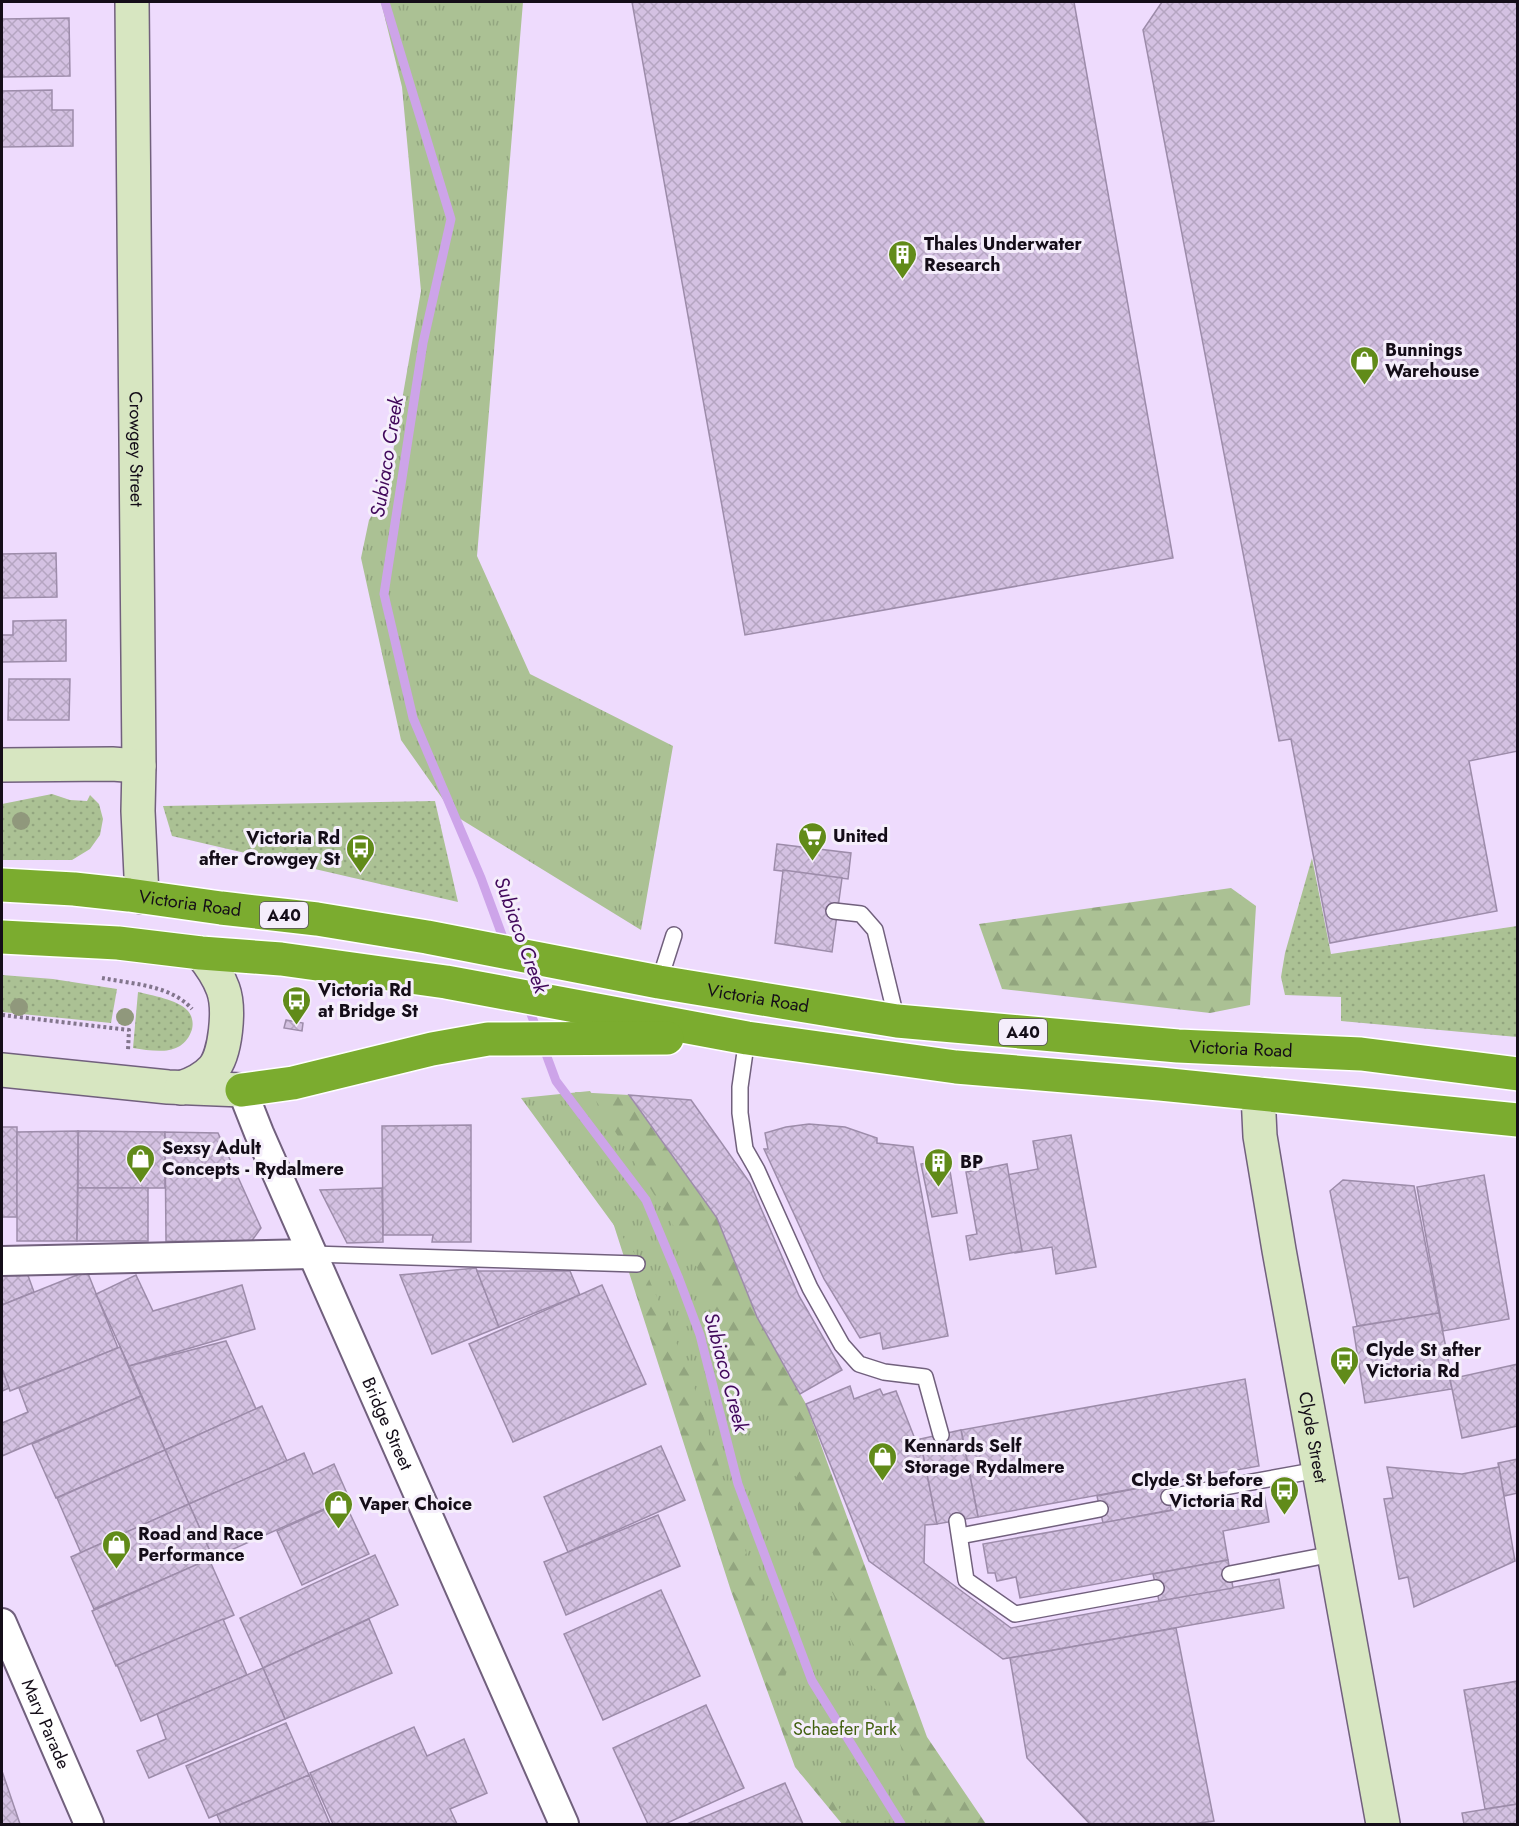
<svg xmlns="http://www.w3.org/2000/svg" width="1519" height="1826" font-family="Jost,sans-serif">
  <defs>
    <pattern id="grass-dots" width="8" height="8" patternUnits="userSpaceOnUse" patternTransform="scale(1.5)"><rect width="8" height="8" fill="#abc194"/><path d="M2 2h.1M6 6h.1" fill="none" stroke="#92a57f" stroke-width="1.8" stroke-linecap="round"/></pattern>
    <pattern id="forest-firs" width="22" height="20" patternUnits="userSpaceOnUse" patternTransform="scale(1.5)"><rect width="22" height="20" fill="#abc194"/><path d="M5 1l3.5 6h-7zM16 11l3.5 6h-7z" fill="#92a57f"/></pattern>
    <pattern id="park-tufts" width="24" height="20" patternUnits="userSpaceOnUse" patternTransform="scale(1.5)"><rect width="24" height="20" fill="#abc194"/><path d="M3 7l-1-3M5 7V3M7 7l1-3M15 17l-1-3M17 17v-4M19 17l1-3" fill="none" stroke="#92a57f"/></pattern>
    <pattern id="building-cross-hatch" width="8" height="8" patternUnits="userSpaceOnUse" patternTransform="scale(1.5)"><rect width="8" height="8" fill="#d4c1e2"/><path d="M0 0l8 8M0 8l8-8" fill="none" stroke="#b5a5c1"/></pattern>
  </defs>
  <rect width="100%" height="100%" fill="#eedbfd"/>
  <g fill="url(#grass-dots)">
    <polygon points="52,794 70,800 87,801 90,795 99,804 103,819 100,835 90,849 72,860 2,860 2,804"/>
    <polygon points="435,801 458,902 172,836 163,806"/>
    <polygon points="1312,858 1331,954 1517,926 1517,1037 1341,1021 1341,997 1285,995 1281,977 1285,953"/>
    <polygon points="2,975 53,979 117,989 111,1023 2,1012"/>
    <path d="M138,992C151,995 178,1000 187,1010C193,1016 194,1025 191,1032C181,1057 154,1051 133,1048Z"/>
  </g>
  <g fill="url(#forest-firs)">
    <polygon points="1231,888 1256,906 1250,1005 1210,1013 1002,989 979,924"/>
    <polygon points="575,1092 629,1095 717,1218 757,1317 806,1404 927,1737 986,1824 842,1824 795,1767 731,1591 609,1210"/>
  </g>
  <g fill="url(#park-tufts)">
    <polygon points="381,2 523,2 477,556 530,674 673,746 641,930 454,815 401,740 361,558 369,520 386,492 421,291 402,87"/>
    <polygon points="590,1091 694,1259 737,1383 792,1414 799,1525 837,1602 866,1681 889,1701 916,1806 932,1824 853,1824 843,1814 782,1724 775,1699 790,1663 755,1581 691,1377 643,1265 521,1098"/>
  </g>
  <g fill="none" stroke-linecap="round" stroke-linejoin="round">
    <g stroke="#cda4e9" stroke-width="9">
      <polyline points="385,2 451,219 423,343 384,594 413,718 481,878 506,946"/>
      <polyline points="527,1003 538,1033"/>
      <polyline points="543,1046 556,1081 646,1200 679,1279 700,1335 738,1484 812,1681 901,1824"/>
    </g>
  </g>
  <g fill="url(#building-cross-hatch)" stroke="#9d8caa" stroke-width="1.5">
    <polygon points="632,2 1074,2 1173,558 745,635"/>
    <polygon points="1162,2 1518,2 1518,751 1469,761 1497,911 1330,943 1291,739 1279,741 1143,30"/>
    <polygon points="69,18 70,76 2,77 2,19"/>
    <polygon points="52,90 52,110 73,110 73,146 2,147 2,91"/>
    <polygon points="56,553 57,597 2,598 2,554"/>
    <polygon points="66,620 66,661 2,662 2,635 13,635 13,621"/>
    <polygon points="9,679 70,679 69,720 8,720"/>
    <polygon points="777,844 851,853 848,879 774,870"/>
    <polygon points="783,870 842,878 832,952 775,943"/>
    <polygon points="286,1020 303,1023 302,1031 284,1028"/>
    <polygon points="629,1095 691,1100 750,1183 799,1296 842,1370 800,1394 757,1317 717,1218"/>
    <polygon points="809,1124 845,1127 877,1138 877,1143 913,1147 948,1336 883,1349 880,1333 860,1338 824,1279 764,1149 768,1149 765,1133 786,1127"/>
    <polygon points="471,1125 471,1242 432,1242 433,1235 383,1235 382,1126"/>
    <rect x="2" y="1127" width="15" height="90"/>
    <polygon points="78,1131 165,1132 165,1188 78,1188"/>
    <polygon points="78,1131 77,1241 17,1241 17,1132"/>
    <polygon points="165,1132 218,1133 261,1228 251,1242 166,1241"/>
    <polygon points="1071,1135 1096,1267 1056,1274 1052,1247 1015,1253 1001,1176 1038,1169 1033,1141"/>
    <polygon points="948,1159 957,1213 932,1217 921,1164"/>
    <polygon points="1007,1164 1022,1251 970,1260 966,1236 977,1234 966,1172"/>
    <polygon points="1484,1175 1509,1319 1443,1331 1417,1187"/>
    <polygon points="1343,1180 1414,1186 1439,1313 1357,1326 1330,1191"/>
    <polygon points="78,1188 148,1188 148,1241 77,1241"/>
    <polygon points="382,1188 383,1242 347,1243 320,1190"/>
    <polygon points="476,1268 499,1327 432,1354 400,1275"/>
    <polygon points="26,1270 34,1292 2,1305 2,1271"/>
    <polygon points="87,1271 118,1348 10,1391 2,1369 2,1305"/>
    <polygon points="477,1271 570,1271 580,1295 499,1327"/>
    <polygon points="136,1275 153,1311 242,1285 255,1329 129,1366 96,1294"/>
    <polygon points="602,1285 646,1384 513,1442 469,1344"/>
    <polygon points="1439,1313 1452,1378 1450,1379 1452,1389 1365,1403 1353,1327"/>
    <polygon points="226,1341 256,1409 165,1450 129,1366"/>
    <polygon points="120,1347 141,1396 2,1456 2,1423 28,1412 19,1388"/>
    <polygon points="1518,1364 1518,1426 1462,1438 1450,1379"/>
    <polygon points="2,1369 9,1388 2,1391"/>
    <polygon points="1245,1379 1259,1466 978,1517 961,1430"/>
    <polygon points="850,1386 854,1399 880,1389 883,1395 896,1391 915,1439 920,1439 937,1524 925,1525 924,1563 1011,1628 1279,1579 1284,1608 1003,1659 869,1561 806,1404"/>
    <polygon points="141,1396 165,1450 56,1498 32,1444"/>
    <polygon points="262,1406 287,1461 189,1504 165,1450"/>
    <polygon points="961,1430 978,1517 937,1524 920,1439"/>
    <polygon points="661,1446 685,1500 568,1552 544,1497"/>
    <polygon points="165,1450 189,1504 81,1553 57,1498"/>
    <polygon points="304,1453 313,1474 334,1464 349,1498 213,1558 189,1504"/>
    <polygon points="1518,1459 1518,1493 1504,1496 1498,1463"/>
    <polygon points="1387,1467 1462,1474 1499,1467 1515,1561 1414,1607 1408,1577 1399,1579 1384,1499 1393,1498"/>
    <polygon points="1167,1483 1171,1510 1103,1523 1097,1496"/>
    <polygon points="1264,1494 1269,1522 1223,1531 1228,1560 1020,1598 1016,1577 997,1581 995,1573 988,1573 983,1544"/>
    <polygon points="344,1501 369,1554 302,1585 277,1531"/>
    <polygon points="189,1504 213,1558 94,1609 71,1557"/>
    <polygon points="658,1515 680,1566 566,1615 544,1562"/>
    <polygon points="375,1555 398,1605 263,1668 240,1618"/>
    <polygon points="209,1559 234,1615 116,1666 92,1611"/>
    <polygon points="1228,1560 1233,1588 1159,1601 1153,1574"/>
    <polygon points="661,1590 700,1676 603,1720 564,1634"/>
    <polygon points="223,1619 247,1675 141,1721 117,1665"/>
    <polygon points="369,1619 392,1673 285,1719 263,1668"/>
    <polygon points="1176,1628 1214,1821 1192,1824 1090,1824 1027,1758 1010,1658"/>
    <polygon points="263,1668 285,1719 149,1778 137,1751 166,1739 157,1714"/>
    <polygon points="1518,1681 1518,1804 1485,1809 1464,1690"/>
    <polygon points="706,1705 744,1788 665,1824 648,1824 613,1748"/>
    <polygon points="286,1723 309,1775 209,1818 186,1766"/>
    <polygon points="414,1727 427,1756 464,1739 487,1793 450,1809 457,1824 333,1824 310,1773"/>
    <polygon points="2,1771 20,1824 2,1824"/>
    <polygon points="309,1775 330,1824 221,1824 217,1815"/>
    <polygon points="785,1783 803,1824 687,1824"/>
    <polygon points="1518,1804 1518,1824 1464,1824 1462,1813"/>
  </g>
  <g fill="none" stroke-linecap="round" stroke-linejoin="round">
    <defs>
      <g id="lane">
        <polyline points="834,911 861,914 875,930 897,1021"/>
        <polyline points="659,982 674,935"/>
        <polyline points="747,1038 740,1087 740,1113 745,1149 757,1170 810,1288 842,1345 859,1364 884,1372 925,1377 941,1435"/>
        <polyline points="312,1254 637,1264"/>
        <polyline points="1169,1497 1318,1470"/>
        <polyline points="957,1521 966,1580 1015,1614 1156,1588"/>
        <polyline points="960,1536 1100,1509"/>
        <polyline points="1230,1574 1333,1554"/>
      </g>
      <g id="street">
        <path id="s1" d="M242,1090L259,1133L564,1824"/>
        <polyline points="2,1261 312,1254"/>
        <path id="s2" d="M2,1623L89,1824"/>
      </g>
      <g id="secondary">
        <path id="s3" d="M132,2L139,766L138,811L142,897"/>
        <polyline points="2,765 112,764 139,766"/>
        <polyline points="2,1070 168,1087 242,1090"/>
        <path d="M181,1088C193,1084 204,1079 213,1069C226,1054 230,1008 223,989C218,975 210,964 201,953"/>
        <path id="s4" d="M1258,1094L1260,1136L1279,1250L1383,1824"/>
      </g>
      <g id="highway">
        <path id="s5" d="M2,885L74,889L129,895L221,908L317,919L427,937L659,982L897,1021L1178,1046L1361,1054L1518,1074"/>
        <polyline points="2,937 118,943 201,953 281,959 446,982 747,1038 956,1067 1160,1084 1518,1120"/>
        <polyline points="242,1090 293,1083 432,1049 488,1039 667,1038"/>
      </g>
    </defs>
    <use href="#lane" stroke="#71607d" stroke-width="18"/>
    <use href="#street" stroke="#71607d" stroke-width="32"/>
    <use href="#secondary" stroke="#71607d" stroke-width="36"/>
    <use href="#highway" stroke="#fff" stroke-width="36"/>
    <g stroke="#82758c" stroke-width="4" stroke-dasharray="3 3" stroke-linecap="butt">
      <path d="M102,978C132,984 171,985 192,1009"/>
      <polyline points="2,1015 129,1030 128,1050"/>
    </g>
    <use href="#lane" stroke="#fff" stroke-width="15"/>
    <use href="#street" stroke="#fff" stroke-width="28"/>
    <use href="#secondary" stroke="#d7e6c1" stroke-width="33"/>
    <use href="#highway" stroke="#7bac2f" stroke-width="33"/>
  </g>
  <g fill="#90987c">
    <circle cx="21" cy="821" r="9"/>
    <circle cx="19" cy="1007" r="9"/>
    <circle cx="125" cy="1017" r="9"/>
  </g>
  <defs>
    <symbol id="building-pin" viewBox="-11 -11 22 30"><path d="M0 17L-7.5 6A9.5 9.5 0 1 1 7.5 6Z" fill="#618b19" stroke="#f5eefb"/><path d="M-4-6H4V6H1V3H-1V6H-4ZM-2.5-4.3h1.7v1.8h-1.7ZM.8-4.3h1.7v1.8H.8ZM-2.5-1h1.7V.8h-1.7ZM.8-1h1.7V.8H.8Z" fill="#fff"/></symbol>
    <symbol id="shop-pin" viewBox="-11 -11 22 30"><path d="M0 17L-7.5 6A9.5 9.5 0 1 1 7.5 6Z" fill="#618b19" stroke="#f5eefb"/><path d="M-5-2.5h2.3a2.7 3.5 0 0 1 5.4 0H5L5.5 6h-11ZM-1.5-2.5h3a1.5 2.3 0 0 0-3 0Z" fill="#fff"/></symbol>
    <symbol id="supermarket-pin" viewBox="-11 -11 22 30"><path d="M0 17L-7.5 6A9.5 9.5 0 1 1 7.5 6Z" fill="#618b19" stroke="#f5eefb"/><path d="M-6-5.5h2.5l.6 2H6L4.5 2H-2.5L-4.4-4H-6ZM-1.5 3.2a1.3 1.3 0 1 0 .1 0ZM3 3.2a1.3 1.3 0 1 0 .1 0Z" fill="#fff"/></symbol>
    <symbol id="bus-pin" viewBox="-11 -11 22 30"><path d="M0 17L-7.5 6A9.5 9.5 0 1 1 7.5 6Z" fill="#618b19" stroke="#f5eefb"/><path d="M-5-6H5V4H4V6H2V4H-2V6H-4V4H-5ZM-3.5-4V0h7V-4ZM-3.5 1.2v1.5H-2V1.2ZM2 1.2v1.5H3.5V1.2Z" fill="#fff"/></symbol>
  </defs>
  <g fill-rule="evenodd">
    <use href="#building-pin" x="886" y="238" width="33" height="45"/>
    <use href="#shop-pin" x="1348" y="344" width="33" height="45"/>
    <use href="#supermarket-pin" x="796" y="820" width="33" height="45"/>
    <use href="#bus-pin" x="344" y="832" width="33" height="45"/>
    <use href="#bus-pin" x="280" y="984" width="33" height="45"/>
    <use href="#shop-pin" x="124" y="1142" width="33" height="45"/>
    <use href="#building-pin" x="922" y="1146" width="33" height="45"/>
    <use href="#bus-pin" x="1328" y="1344" width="33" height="45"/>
    <use href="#shop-pin" x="866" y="1440" width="33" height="45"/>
    <use href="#bus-pin" x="1268" y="1474" width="33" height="45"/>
    <use href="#shop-pin" x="322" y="1488" width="33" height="45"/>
    <use href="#shop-pin" x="100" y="1528" width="33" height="45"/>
  </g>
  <g text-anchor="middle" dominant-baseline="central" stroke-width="6" stroke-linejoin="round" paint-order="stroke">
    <g fill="#f5eefb" stroke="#58505c" stroke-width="1.5">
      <rect x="260" y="902" width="48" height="26" rx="4.5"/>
      <rect x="999" y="1019" width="48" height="26" rx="4.5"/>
    </g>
    <g font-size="16" font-weight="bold" fill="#140d18">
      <text x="284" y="915">A40</text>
      <text x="1023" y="1032">A40</text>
    </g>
    <g font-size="18" font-weight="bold" fill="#140d18" stroke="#f5eefb" text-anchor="start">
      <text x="924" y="244">Thales Underwater<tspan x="924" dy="21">Research</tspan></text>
      <text x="1385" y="350">Bunnings<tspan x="1385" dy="21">Warehouse</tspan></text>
      <text x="833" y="836">United</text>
      <text x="340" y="838" text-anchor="end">Victoria Rd<tspan x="340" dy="21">after Crowgey St</tspan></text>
      <text x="318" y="990">Victoria Rd<tspan x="318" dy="21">at Bridge St</tspan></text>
      <text x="162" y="1148">Sexsy Adult<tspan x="162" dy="21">Concepts - Rydalmere</tspan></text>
      <text x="960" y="1162">BP</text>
      <text x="1366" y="1350">Clyde St after<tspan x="1366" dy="21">Victoria Rd</tspan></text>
      <text x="904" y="1446">Kennards Self<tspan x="904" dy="21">Storage Rydalmere</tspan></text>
      <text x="1263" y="1480" text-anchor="end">Clyde St before<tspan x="1263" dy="21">Victoria Rd</tspan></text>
      <text x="359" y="1504">Vaper Choice</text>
      <text x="138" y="1534">Road and Race<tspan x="138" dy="21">Performance</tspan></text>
    </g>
    <g font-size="18" fill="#140d18" stroke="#f5eefb">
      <text stroke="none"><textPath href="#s3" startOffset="447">Crowgey Street</textPath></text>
      <text stroke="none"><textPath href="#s5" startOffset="189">Victoria Road</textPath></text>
      <text stroke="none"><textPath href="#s5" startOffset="765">Victoria Road</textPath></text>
      <text stroke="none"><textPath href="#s5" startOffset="1251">Victoria Road</textPath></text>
      <text stroke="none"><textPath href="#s1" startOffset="364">Bridge Street</textPath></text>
      <text stroke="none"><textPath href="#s4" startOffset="348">Clyde Street</textPath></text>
      <text stroke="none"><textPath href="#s2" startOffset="110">Mary Parade</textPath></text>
    </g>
    <g font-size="18" fill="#436112" stroke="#f5eefb">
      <text x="845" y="1729">Schaefer Park</text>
    </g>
    <g font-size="20" font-style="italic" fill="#41085b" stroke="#f5eefb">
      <text transform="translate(387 457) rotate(-81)">Subiaco Creek</text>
      <text transform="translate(521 935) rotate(70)">Subiaco Creek</text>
      <text transform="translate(726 1372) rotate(75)">Subiaco Creek</text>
    </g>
  </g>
  <rect width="1519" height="1826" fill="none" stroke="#140d18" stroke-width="6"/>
</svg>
